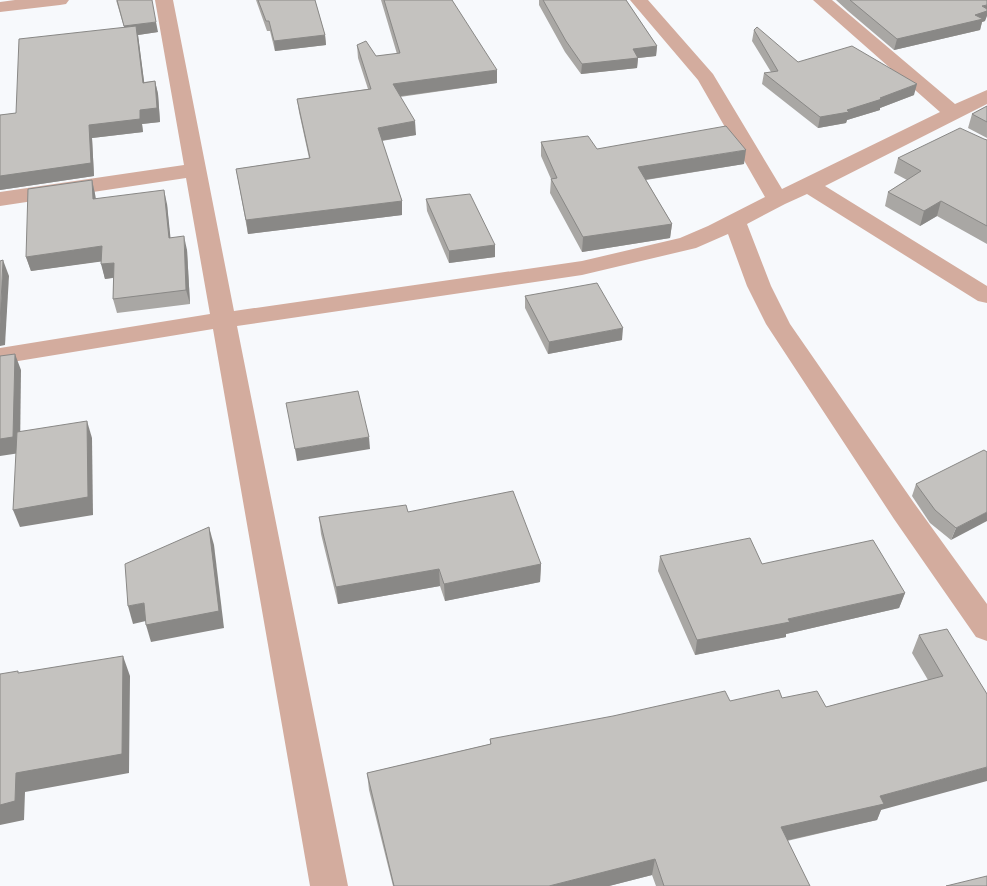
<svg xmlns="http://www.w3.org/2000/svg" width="987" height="886" font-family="'DejaVu Sans',sans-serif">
  <rect width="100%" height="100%" fill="#f7f9fc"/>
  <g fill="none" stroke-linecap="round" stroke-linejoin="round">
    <g fill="#d3ac9e" fill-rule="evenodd">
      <polygon points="15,0 69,0 66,4 60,5 0,12 0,2"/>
      <polygon points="155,0 173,0 234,311 582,261 680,238 708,226 765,197 698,80 630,0 648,0 713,74 782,189 940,112 813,0 832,0 955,104 987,90 987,104 825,186 987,286 987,303 978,301 807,194 785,204 747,224 771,286 790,324 914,503 987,604 987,641 976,637 894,519 766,324 747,286 728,234 696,248 582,275 237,326 348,886 310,886 213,329 0,364 0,348 210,314 186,178 0,206 0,192 184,165"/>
    </g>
  </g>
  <g fill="#a9a7a4">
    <polygon points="116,0 158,32 138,35 144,82 155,81 158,94 160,122 142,124 143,132 92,138 94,176 0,190 0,115 16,113 124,27"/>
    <polygon points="256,0 315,0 325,35 326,45 275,51 270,31 267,31"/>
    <polygon points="381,0 452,0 497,83 400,97 416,135 382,141 402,201 402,215 248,234 236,169 309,158 299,112 297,99 368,89 358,58 357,45 376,56 397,54"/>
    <polygon points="539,0 626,0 657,46 656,56 638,58 637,68 581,74 565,52 539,5"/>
    <polygon points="836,0 987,0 985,21 982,22 980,30 894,50 848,11"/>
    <polygon points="754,30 798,62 914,95 880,108 880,110 847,120 846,123 818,128 762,84 764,73 771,72 752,41"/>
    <polygon points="987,106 987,138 968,128 972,114"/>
    <polygon points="984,139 987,140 987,244 937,216 920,226 885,206 888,192 907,180 894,173 898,158"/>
    <polygon points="541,142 597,149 744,164 646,180 672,224 670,238 582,252 550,193 551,179 541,156"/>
    <polygon points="92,180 95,194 96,199 167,204 170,238 187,250 190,304 117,313 113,299 113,278 105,279 101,261 31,271 26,257"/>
    <polygon points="426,199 495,245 495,257 449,263 427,211"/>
    <polygon points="525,296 622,340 548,354 525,308"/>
    <polygon points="987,452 951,540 930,523 912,496 916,484"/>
    <polygon points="408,512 541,564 540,582 445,601 440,586 338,604 321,534 319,517"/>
    <polygon points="660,556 762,564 905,593 899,608 786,634 786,637 695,655 658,571"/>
    <polygon points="919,635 987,694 881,810 877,820 787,841 810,886 656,886 652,875 609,886 393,886 369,790 367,773 490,744 490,739 730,701 782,698 826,707 928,680 912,653"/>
  </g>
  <g fill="#898886">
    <polygon points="987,5 987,16 985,21 982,22 980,30 894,50 897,39"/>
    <polygon points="156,22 158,32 138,35 146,96 143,83 127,36 124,26"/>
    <polygon points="325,35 326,45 275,51 274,41"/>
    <polygon points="657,46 656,56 638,58 637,68 581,74 582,64 633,49"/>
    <polygon points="497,70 497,83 394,97 393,84"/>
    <polygon points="155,81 158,94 160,122 142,124 143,132 92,138 94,176 0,190 0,176 89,125 140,110"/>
    <polygon points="917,84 914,95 880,108 880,110 847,120 846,123 818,128 820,117 847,110"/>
    <polygon points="415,121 416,135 379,141 378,128"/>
    <polygon points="746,150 744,164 637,181 638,167"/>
    <polygon points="92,180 95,194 97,213 93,199"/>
    <polygon points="164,190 167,204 172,252 169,238"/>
    <polygon points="402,201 402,215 248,234 246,220"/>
    <polygon points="941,201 937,216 920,226 924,211"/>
    <polygon points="672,224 670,238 582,252 583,237"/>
    <polygon points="184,236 187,250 190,304 186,290"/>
    <polygon points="495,245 495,257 449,263 449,251"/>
    <polygon points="102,246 105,261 31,271 26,257"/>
    <polygon points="3,260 9,276 5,345 0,346 0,324"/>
    <polygon points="114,263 117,277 105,279 101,264"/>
    <polygon points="623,328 622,340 548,354 549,342"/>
    <polygon points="15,354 21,370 20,453 0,456 0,439"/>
    <polygon points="87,421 92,438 93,515 20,527 13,510"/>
    <polygon points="369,437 370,449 297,461 295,449"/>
    <polygon points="987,512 987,521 951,540 956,528"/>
    <polygon points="209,527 214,545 224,628 151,642 146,625"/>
    <polygon points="541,564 540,582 445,601 444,584"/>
    <polygon points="439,569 440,586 338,604 336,587"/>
    <polygon points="905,593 899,608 786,634 786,637 695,655 697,640"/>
    <polygon points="144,603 150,620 133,624 128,606"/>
    <polygon points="123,656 130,676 129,773 25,792 24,820 0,825 0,805 16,773"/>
    <polygon points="987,767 987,781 881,810 877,820 775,843 781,827 880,796"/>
    <polygon points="655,859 652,875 609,886 549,886"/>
  </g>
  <g fill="#c4c2bf" stroke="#898886">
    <polygon points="117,0 152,0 156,22 124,26"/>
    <polygon points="258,0 315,0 325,35 274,41 269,21 266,21"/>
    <polygon points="384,0 452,0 497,70 393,84 415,121 378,128 402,201 246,220 236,169 310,158 297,99 371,89 357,45 366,41 376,56 400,53"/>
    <polygon points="543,0 626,0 657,46 633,49 638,58 582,64 566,41"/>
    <polygon points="850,0 987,0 987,5 982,6 987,9 987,11 975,15 983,19 897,39"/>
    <polygon points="136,26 143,83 155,81 157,108 140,110 140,119 89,125 91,163 0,176 0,115 16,113 19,39"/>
    <polygon points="757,27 798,62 852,46 917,84 880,98 882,99 847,110 849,112 820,117 764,73 778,71 754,30"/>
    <polygon points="987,106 987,122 972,114"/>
    <polygon points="726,126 746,150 638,167 672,224 583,237 551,179 557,178 541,142 588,136 597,149"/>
    <polygon points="960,128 984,139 987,140 987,226 941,201 924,211 888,192 921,171 898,158"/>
    <polygon points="92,180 93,199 164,190 169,238 184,236 186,290 113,299 114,263 101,264 102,246 26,257 28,189"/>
    <polygon points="470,194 495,245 449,251 426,199"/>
    <polygon points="3,260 0,324 0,261"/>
    <polygon points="597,283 623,328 549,342 525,296"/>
    <polygon points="15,354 13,437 0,439 0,356"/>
    <polygon points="358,391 369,437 295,449 286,403"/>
    <polygon points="87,421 88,497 13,510 17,432"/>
    <polygon points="984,450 987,452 987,512 956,528 935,510 916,484"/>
    <polygon points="513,491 541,564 444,584 439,569 336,587 319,517 406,505 408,512"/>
    <polygon points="209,527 219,611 146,625 144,603 128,606 125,564"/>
    <polygon points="750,538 762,564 873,540 905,593 788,619 790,622 697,640 660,556"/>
    <polygon points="947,629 987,694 987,767 880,796 884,804 781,827 810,886 664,886 655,859 549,886 394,886 367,773 491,744 490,739 613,716 725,691 730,701 779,690 782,698 817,691 826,707 943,676 919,635"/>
    <polygon points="123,656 122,754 16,773 15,801 0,805 0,674 18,671 18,673"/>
    <polygon points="987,876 987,886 946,886"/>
  </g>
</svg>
